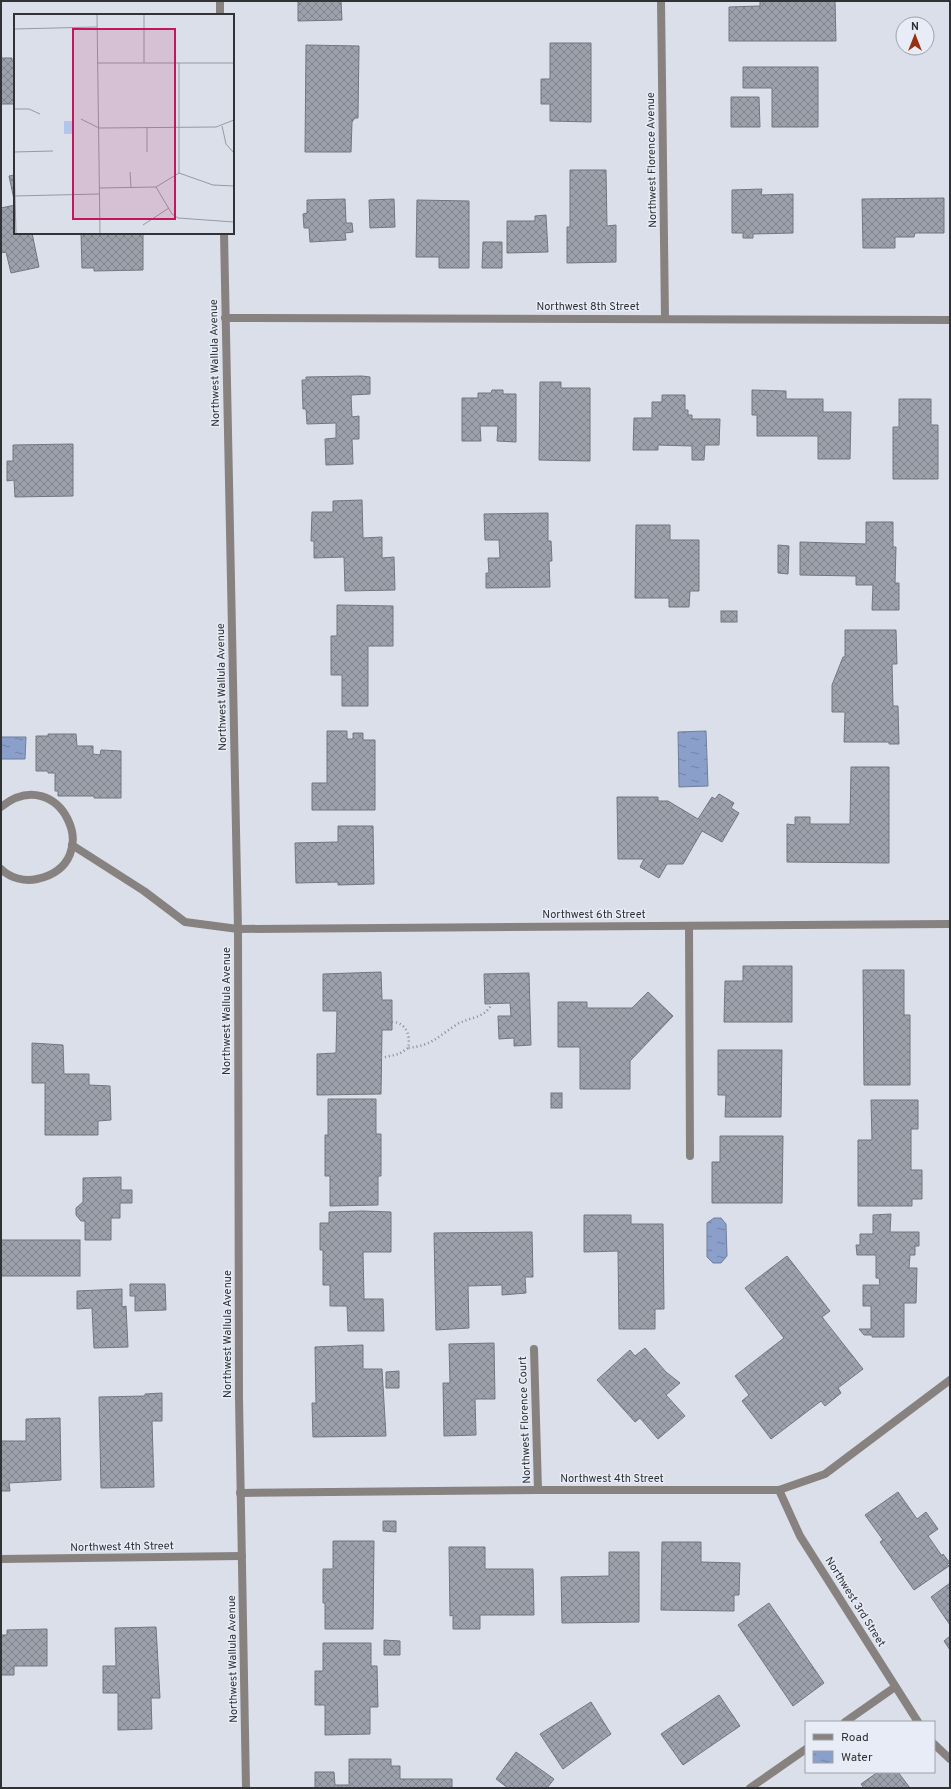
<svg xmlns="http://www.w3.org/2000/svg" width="951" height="1789" font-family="Overpass,sans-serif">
  <defs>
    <pattern id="water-ripples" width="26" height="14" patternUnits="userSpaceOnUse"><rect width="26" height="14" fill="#8a9fca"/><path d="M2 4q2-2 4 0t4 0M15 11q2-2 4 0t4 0" fill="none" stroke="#7182a5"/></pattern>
    <pattern id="building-cross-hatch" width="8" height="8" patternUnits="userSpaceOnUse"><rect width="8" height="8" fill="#9da1ab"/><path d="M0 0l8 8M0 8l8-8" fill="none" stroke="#80848c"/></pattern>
  </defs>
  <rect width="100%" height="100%" fill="#dadfe9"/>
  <g fill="url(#water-ripples)" stroke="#6f7e9e">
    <polygon points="706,731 708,786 679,787 678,732"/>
    <polygon points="1,737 26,737 25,759 1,759"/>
    <polygon points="714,1218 721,1218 726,1224 727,1256 721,1263 713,1263 707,1257 707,1223"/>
  </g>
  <g fill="url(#building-cross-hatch)" stroke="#72767f">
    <polygon points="298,1 341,1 342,20 298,21"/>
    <polygon points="760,1 835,1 836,41 729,41 729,7 760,6"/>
    <polygon points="550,43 591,43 591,122 550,121 550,104 541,104 541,79 550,79"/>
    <polygon points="306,45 359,46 358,118 355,118 352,122 351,152 305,152"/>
    <polygon points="1,58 12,58 12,61 15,61 15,104 1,104"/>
    <polygon points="743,67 818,67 818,127 772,127 772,88 743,88"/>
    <polygon points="731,97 759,97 760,127 731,127"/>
    <polygon points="570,170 606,170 607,226 616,225 616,262 567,263 567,227 570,227"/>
    <polygon points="15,175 15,204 9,176"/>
    <polygon points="762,189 761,195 793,194 793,233 753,234 753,238 743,238 743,233 732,233 732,190"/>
    <polygon points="944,198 944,233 915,233 914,237 895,237 895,248 863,248 862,199"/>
    <polygon points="345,199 346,223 352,223 353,232 345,233 346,240 310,242 309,228 304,228 303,214 307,213 307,200"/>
    <polygon points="394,199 395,227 370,228 369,200"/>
    <polygon points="417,200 469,201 469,268 439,268 439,257 416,257"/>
    <polygon points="15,205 15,233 32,233 39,267 11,273 6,252 1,253 1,208"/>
    <polygon points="546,215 548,252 507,253 507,221 535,221 535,216"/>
    <polygon points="81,233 143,233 143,270 94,271 94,268 82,268"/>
    <polygon points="483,242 502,242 502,268 482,268"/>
    <polygon points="362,376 370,377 370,394 351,395 352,417 359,416 359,439 352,439 353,464 326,465 325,439 336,438 336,423 307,424 306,409 303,409 302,380 306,380 306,377"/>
    <polygon points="540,382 561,382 561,388 590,388 590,461 539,460"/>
    <polygon points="492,390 503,390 503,394 516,394 516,442 497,441 498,426 480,426 481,441 462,441 462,398 478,398 478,393 491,393"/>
    <polygon points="752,390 786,391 786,399 823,399 823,412 851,412 850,459 818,459 818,436 757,436 757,415 752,415"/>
    <polygon points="662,395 685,395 685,410 688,410 688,415 692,415 692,419 720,419 719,445 705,445 704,460 692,460 692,446 658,445 658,450 633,450 634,418 652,418 652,402 662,402"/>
    <polygon points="899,399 931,399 931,425 938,425 938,479 893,479 893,427 899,427"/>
    <polygon points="73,444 73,496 15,497 14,480 7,481 7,461 13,461 13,445"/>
    <polygon points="362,500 363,538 382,537 382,558 394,557 395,590 345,591 344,557 314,558 314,541 311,541 312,512 333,512 333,501"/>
    <polygon points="548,513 548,541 551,541 552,561 549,561 550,587 486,588 486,573 489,573 488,558 500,558 499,540 485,540 484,514"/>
    <polygon points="866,522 893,522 893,547 896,547 895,583 899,583 899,610 872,610 873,585 856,585 856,576 800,575 800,542 866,544"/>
    <polygon points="636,525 670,525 670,540 699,540 699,591 690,591 689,607 669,607 669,598 635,598"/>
    <polygon points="778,545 789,546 788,574 778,573"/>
    <polygon points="337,605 393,606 393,646 368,646 368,706 342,706 342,675 331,675 331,636 337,636"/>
    <rect x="721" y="611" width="16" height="11"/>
    <polygon points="845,630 896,630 897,664 892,664 893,706 898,706 899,744 889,744 889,742 844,742 845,712 832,712 832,685 843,657 845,657"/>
    <polygon points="327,731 347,731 347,739 353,739 353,733 363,733 363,740 375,740 375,810 312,810 312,783 327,783"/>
    <polygon points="48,734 76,734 77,746 93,746 93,754 100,755 101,750 121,751 121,798 94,798 94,796 58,796 58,791 55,791 55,773 48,773 48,771 36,771 36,736 48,736"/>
    <polygon points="851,767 889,767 889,863 787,862 787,824 795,825 795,817 810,817 810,824 850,824"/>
    <polygon points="719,794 734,803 731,808 739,813 722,842 702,831 683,864 667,864 659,878 640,867 644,859 618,859 617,797 658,797 658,801 668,801 698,819 712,797 715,799"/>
    <polygon points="338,826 373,826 374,884 338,885 338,882 296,883 295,843 338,842"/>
    <polygon points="743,966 792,966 792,1022 724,1022 725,981 743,981"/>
    <polygon points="863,970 904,970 904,1015 910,1015 910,1085 864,1085"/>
    <polygon points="381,972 382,1000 392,1000 392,1030 382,1030 381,1094 317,1095 317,1054 336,1053 337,1011 323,1011 323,974"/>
    <polygon points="529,973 531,1045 514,1046 514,1038 499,1039 498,1016 511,1016 510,1003 485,1004 484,974"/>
    <polygon points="648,992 673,1016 630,1061 630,1089 580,1089 580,1047 558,1047 558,1002 587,1002 587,1008 632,1008"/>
    <polygon points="32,1043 63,1045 64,1074 89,1074 89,1085 110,1086 111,1120 98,1121 98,1135 45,1135 45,1083 32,1083"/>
    <polygon points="718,1050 782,1050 781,1117 725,1117 726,1095 718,1095"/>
    <rect x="551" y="1093" width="11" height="15"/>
    <polygon points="328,1099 376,1099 376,1134 381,1134 381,1176 378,1176 378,1205 330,1206 330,1176 325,1176 325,1135 328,1135"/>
    <polygon points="871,1100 918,1100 918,1129 911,1129 911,1170 922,1170 922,1199 912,1199 912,1206 858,1206 858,1140 872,1140"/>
    <polygon points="720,1136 783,1136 782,1203 712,1203 712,1162 720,1162"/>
    <polygon points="121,1177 121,1190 132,1190 132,1203 120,1203 120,1218 111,1218 111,1240 85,1240 85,1221 81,1221 76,1215 76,1208 83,1202 83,1178"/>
    <polygon points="362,1211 391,1212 391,1252 363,1252 364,1299 383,1299 384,1331 348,1331 347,1306 330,1306 330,1285 323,1285 323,1250 320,1250 320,1223 329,1223 329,1212"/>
    <polygon points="891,1214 890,1232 919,1232 919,1246 915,1246 915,1255 910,1255 909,1268 917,1268 916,1303 904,1303 904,1337 872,1337 872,1335 864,1335 859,1329 871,1329 871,1306 863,1306 863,1285 880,1285 879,1278 876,1278 876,1255 857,1255 856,1245 860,1245 860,1234 873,1234 873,1215"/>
    <polygon points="584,1215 631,1215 631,1224 663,1224 664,1309 655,1309 655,1329 619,1329 618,1251 584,1252"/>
    <polygon points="532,1232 533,1277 525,1277 526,1293 502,1295 502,1285 468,1286 469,1328 436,1330 434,1233"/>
    <rect x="1" y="1240" width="79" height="36"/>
    <polygon points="787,1256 830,1311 822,1317 863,1369 838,1388 841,1393 825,1406 821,1401 771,1439 742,1401 749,1395 735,1376 784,1338 745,1288"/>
    <polygon points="130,1284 165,1284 166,1310 135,1311 135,1296 130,1296"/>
    <polygon points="122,1289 122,1307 126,1306 128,1347 94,1348 92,1308 77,1309 77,1291"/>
    <polygon points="494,1343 495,1399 475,1399 476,1435 444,1436 443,1383 450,1383 449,1344"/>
    <polygon points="363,1345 363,1369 382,1369 386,1436 313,1437 312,1403 316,1403 315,1347"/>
    <polygon points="645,1348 666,1372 680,1383 666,1395 685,1416 658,1439 640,1418 635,1422 597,1380 630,1350 635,1356"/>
    <polygon points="399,1371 399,1388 386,1388 386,1372"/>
    <polygon points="162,1393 162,1421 152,1421 154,1487 101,1488 99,1397 145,1396 145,1394"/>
    <polygon points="60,1418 61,1480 9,1483 10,1491 1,1491 1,1441 26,1441 26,1419"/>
    <polygon points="898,1492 917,1519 926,1512 938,1529 928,1536 942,1556 943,1554 950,1563 947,1564 949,1566 914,1590 880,1542 883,1540 865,1515"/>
    <polygon points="383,1521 396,1521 396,1532 383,1531"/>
    <polygon points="333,1541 374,1541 373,1629 325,1629 325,1603 323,1603 323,1569 333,1569"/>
    <polygon points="662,1542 701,1542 701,1562 740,1563 739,1595 734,1595 734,1611 661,1610"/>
    <polygon points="449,1547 485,1547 485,1569 533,1569 534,1615 480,1615 480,1629 453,1629 453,1615 450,1616"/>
    <polygon points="609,1552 639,1552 639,1622 562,1623 561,1577 609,1576"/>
    <polygon points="950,1583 950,1625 931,1597"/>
    <polygon points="769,1603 824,1683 793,1706 738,1625"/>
    <polygon points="156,1627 160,1698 151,1698 152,1729 118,1730 118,1693 103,1693 103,1666 116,1666 115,1628"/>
    <polygon points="47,1629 47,1666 14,1666 14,1675 1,1675 1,1635 7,1635 7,1630"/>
    <polygon points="950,1636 950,1650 944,1641"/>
    <polygon points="384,1640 400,1641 400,1655 384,1655"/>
    <polygon points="323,1643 371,1643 371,1666 377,1666 378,1707 370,1707 370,1734 325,1735 325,1705 315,1705 315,1671 323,1671"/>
    <polygon points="719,1695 740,1726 683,1765 661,1734"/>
    <polygon points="591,1702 611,1734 563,1769 540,1734"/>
    <polygon points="516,1752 554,1779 547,1788 508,1788 496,1779"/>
    <polygon points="349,1759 391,1759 391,1766 400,1766 400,1779 452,1779 452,1788 315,1788 315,1772 334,1772 335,1785 349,1785"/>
    <polygon points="878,1772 898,1772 910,1788 864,1788 861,1784"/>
  </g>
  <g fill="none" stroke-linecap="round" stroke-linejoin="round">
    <g stroke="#888c93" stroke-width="2.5" stroke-dasharray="1 3" stroke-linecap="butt">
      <path d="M392,1022C406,1022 411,1036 408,1048C433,1045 437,1037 456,1025C468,1017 484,1019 491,1005"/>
      <polyline points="381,1058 399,1054 408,1048"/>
    </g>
    <g stroke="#878280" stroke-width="8">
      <path d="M1,807C59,760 109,863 37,879C25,882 10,878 1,869"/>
      <polyline points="72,845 144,891 185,922 238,929"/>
      <polyline points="689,926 690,1156"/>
    </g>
    <g stroke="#878280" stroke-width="8">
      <polyline points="220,1 220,15"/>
      <polyline points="661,1 665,319"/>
      <polyline points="224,233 238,929 239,1399 246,1788"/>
      <polyline points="225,318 950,320"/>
      <polyline points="238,929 950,924"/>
      <polyline points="534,1349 538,1490"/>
      <polyline points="779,1490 800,1536 918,1722"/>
      <polyline points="240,1493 538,1490 779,1490 825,1474 950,1380"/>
      <polyline points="1,1559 242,1556"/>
      <polyline points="845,1722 895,1687"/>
      <polyline points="934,1744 950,1759"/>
      <polyline points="750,1788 806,1749"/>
    </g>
  </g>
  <g text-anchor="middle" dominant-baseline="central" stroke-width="3" stroke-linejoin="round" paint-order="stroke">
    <g font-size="11" fill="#303236" stroke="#e7ecf6">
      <text transform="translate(652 160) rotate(-91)">Northwest Florence Avenue</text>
      <text x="588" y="307">Northwest 8th Street</text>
      <text transform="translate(215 363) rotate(-91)">Northwest Wallula Avenue</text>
      <text transform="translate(222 687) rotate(-91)">Northwest Wallula Avenue</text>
      <text x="594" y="915">Northwest 6th Street</text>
      <text transform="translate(227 1011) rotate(-90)">Northwest Wallula Avenue</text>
      <text transform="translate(228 1334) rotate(-90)">Northwest Wallula Avenue</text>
      <text transform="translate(525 1420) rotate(-92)">Northwest Florence Court</text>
      <text x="612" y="1479">Northwest 4th Street</text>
      <text transform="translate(122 1547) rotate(-1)">Northwest 4th Street</text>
      <text transform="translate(855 1602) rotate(58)">Northwest 3rd Street</text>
      <text transform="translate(233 1659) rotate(-91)">Northwest Wallula Avenue</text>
    </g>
  </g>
  <g transform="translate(14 14)">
    <rect width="220" height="220" fill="#dadfe9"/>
    <path d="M50,107H58V120H50Z" fill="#b4c5ea"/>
    <path fill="none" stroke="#969aa1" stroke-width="1" d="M83,0L86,220M130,0V49M0,15L83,13M83,49H220M0,95H15L26,100M67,105L85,114L202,113L220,106M208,112L212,130L220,139M133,113V138M0,138L39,137M0,141L2,220M116,158L117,173M165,159V49M142,173L158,200L164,204L220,208M85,174L142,173L165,159L199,171L220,172M0,182L85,180M129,211L155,194"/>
    <path fill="#c2185b" fill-opacity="0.15" stroke="#c2185b" stroke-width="2" d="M59,15H161V205H59Z"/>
    <rect width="220" height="220" fill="none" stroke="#303236" stroke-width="2"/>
  </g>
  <rect width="951" height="1789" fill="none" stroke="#303236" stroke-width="4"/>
  <rect x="805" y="1721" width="130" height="52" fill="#e7ecf6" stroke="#9ea2a9"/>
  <rect x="813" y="1734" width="20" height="6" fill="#878280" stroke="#9ea2a9"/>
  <text x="841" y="1741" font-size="12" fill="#303236">Road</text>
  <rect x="813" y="1751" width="20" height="12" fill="url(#water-ripples)" stroke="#9ea2a9"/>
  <text x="841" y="1761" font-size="12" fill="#303236">Water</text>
  <g transform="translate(915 36)"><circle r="19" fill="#e7ecf6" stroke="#9ea2a9"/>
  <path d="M0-3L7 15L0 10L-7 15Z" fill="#983013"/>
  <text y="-6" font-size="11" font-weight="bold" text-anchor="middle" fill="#303236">N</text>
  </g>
</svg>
